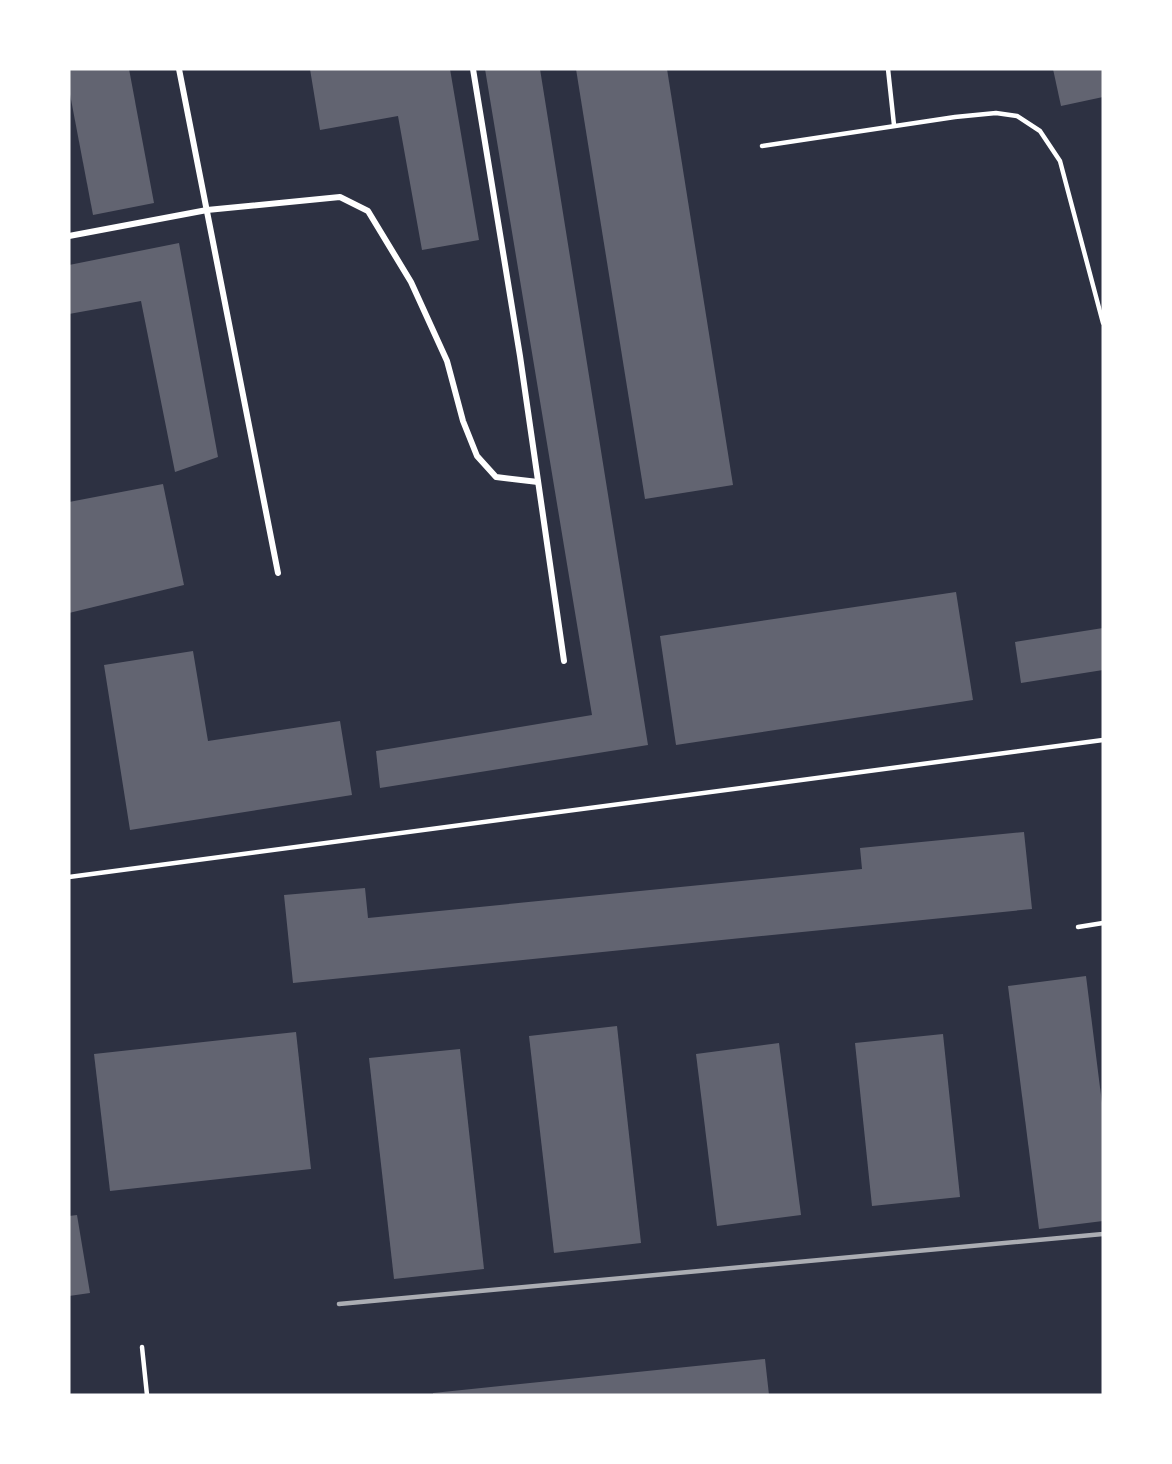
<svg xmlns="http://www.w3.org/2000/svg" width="1172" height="1464" font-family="Merriweather,serif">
  <rect width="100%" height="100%" fill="#2d3142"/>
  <g fill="#626471">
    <polygon points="69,69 129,69 154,203 93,215 69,89"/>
    <polygon points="310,69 450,69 479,240 422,250 398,116 320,130"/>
    <polygon points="485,69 540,69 648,745 380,788 376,751 592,715"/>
    <polygon points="576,69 667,69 733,485 645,499"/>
    <polygon points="1053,69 1103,69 1103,97 1061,106"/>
    <polygon points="179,243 218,457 175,472 141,301 69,314 69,265"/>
    <polygon points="163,484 184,585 69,613 69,502"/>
    <polygon points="956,592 973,700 676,745 660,636"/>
    <polygon points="1103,628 1103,670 1021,683 1015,642"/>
    <polygon points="193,651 208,741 340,721 352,795 130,830 104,665"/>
    <polygon points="1024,832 1032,909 293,983 284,895 365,888 368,918 862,869 860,848"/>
    <polygon points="1086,976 1103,1111 1103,1221 1039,1229 1008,986"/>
    <polygon points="617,1026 641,1243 554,1253 529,1036"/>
    <polygon points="296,1032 311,1169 110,1191 94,1054"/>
    <polygon points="943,1034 960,1197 872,1206 855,1043"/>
    <polygon points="779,1043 801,1215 717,1226 696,1054"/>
    <polygon points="460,1049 484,1269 394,1279 369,1058"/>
    <polygon points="77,1215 90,1293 69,1296 69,1216"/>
    <polygon points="765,1359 769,1395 433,1395 433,1393"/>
  </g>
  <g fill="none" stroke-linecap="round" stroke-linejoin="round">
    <g stroke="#fff" stroke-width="4.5">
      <polyline points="888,69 894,125"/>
      <polyline points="762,146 955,117 996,113 1017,116 1040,131 1060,161 1103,323"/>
      <polyline points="69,877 1103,740"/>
      <polyline points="1078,927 1103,923"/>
      <polyline points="142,1347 147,1395"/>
    </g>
    <g stroke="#fff" stroke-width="6">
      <polyline points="179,69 278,573"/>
      <polyline points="473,69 520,356 564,661"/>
      <polyline points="69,236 207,210 340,197 368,211 411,282 447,361 463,421 477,456 496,477 538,482"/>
    </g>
    <polyline stroke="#abadb3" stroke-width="4.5" points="339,1304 1103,1234"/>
  </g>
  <rect width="1172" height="1464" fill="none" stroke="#ffffff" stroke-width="141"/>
</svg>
